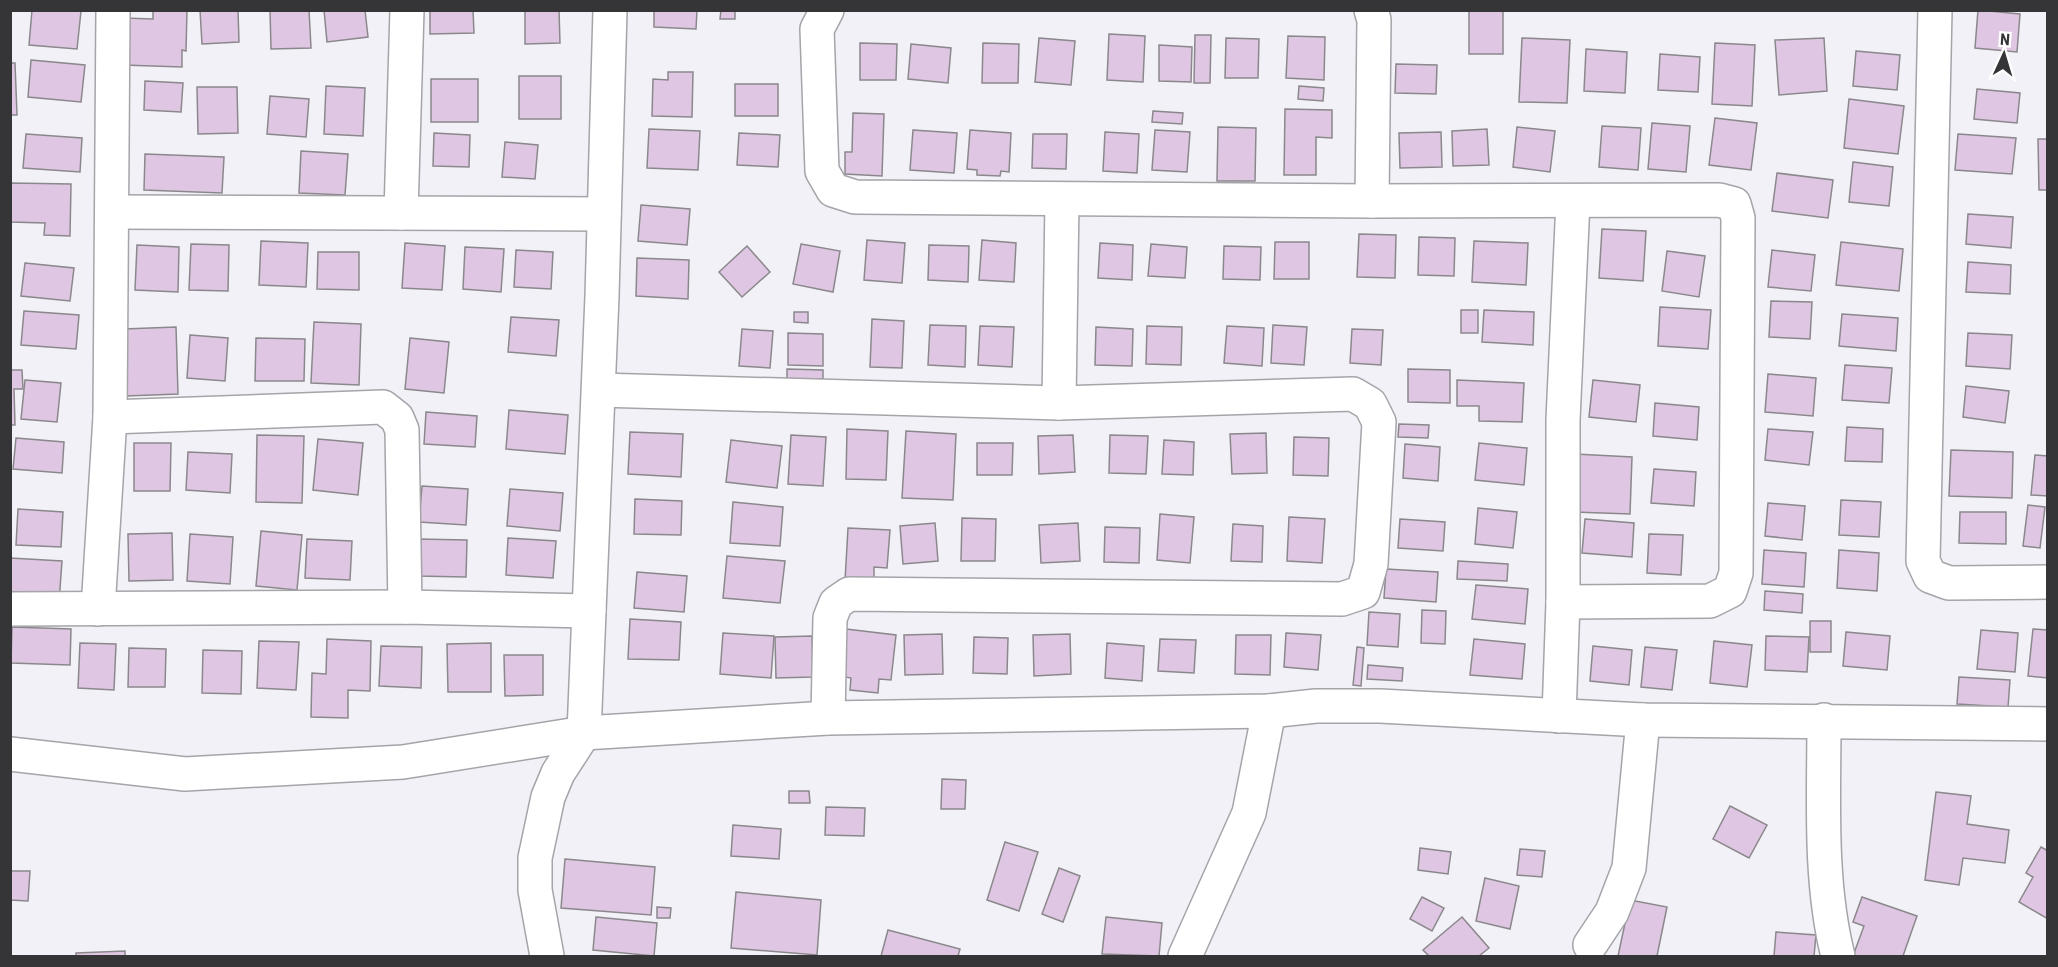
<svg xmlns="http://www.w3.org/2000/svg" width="2058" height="967" font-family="'Roboto Condensed',sans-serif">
  <rect width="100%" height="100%" fill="#f2f1f7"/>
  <g fill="#dfc7e3" stroke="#8b888c" stroke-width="1.5">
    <polygon points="32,10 81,11 77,49 29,45"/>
    <polygon points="153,10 187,10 186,51 182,50 182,67 123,65 124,18 153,19"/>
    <polygon points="200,10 238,10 239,42 202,44"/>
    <polygon points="270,10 309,10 311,48 271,49"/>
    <polygon points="324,10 365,10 368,37 327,42"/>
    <polygon points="430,10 473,10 474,33 430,34"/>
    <polygon points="525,10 559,10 560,43 525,44"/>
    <polygon points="654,10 697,10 696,29 654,27"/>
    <polygon points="721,10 735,10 735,19 720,19"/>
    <rect x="1469" y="10" width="34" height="44"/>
    <polygon points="1978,10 2020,14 2017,52 1975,48"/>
    <polygon points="1109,34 1145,36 1143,82 1107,80"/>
    <polygon points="1195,35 1211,35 1210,83 1194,83"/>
    <polygon points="1288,36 1325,37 1324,80 1286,78"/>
    <polygon points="1039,38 1075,41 1071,85 1035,82"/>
    <polygon points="1226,38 1259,39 1258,78 1225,78"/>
    <polygon points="1522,38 1570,40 1567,103 1519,102"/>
    <polygon points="1824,38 1827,91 1779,95 1775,40"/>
    <polygon points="860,43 897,44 896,80 860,80"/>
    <polygon points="983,43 1019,44 1018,83 982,83"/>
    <polygon points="1715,43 1755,45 1752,106 1712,104"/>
    <polygon points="911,44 951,48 948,83 908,79"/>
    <polygon points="1159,45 1192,47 1191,82 1159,81"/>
    <polygon points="1586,49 1627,52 1625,93 1584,91"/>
    <polygon points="1856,51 1900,55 1897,90 1853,86"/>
    <polygon points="1660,54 1700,57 1698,92 1658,90"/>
    <polygon points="31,60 85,65 81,102 28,97"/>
    <polygon points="10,63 15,63 17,115 10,115"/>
    <polygon points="1396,64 1437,65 1436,94 1395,93"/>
    <polygon points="668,72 693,72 692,117 652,116 653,79 668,80"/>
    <rect x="519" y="76" width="42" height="43"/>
    <rect x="431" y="79" width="47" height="43"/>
    <polygon points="145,81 183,83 181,112 144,110"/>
    <rect x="735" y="84" width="43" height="32"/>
    <polygon points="326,86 365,88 363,136 324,134"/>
    <polygon points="1299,86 1324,88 1323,101 1298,99"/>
    <polygon points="197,87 237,87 238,133 198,134"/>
    <polygon points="1977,89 2020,93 2017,123 1974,119"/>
    <polygon points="270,96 309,99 306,137 267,134"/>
    <polygon points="1849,99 1904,106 1898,154 1844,148"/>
    <polygon points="1285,109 1332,110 1332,138 1316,137 1316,175 1284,175"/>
    <polygon points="1153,111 1183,113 1182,124 1152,122"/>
    <polygon points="853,113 884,114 882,176 845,174 845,152 852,152"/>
    <polygon points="1715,118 1757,123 1751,170 1709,165"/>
    <polygon points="1652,123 1690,126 1686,172 1648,169"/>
    <polygon points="1602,126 1641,128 1638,170 1599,167"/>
    <polygon points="1218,127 1256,128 1255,181 1217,181"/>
    <polygon points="1517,127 1555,131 1550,172 1513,167"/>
    <polygon points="649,129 700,131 698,170 647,168"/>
    <polygon points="1487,129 1489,165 1453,166 1452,131"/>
    <polygon points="913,130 957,133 954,173 910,170"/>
    <polygon points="970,130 1011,133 1009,172 1001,171 1000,176 977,175 977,170 967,169"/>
    <polygon points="1155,130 1190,132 1187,172 1152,170"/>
    <polygon points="1105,132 1139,134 1137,173 1103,171"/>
    <polygon points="1441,132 1442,167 1400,168 1399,133"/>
    <polygon points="434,133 470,135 469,167 433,166"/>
    <polygon points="739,133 780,135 778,167 737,165"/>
    <polygon points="26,134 82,138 80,172 23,168"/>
    <polygon points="1033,134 1067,134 1066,169 1032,168"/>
    <polygon points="1958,134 2016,138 2012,174 1955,170"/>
    <polygon points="2038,139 2048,139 2048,190 2039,190"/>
    <polygon points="505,142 538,145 535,179 502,177"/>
    <polygon points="301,151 348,154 345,195 299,193"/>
    <polygon points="145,154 224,157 222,193 144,190"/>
    <polygon points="1853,162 1893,167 1889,206 1849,202"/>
    <polygon points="1777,173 1833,180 1828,218 1772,211"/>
    <polygon points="10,183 71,184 70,236 44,235 45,223 10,222"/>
    <polygon points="641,205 690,209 687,245 638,241"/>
    <polygon points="1968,214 2013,217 2011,248 1966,244"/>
    <polygon points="1602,229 1646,231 1643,281 1599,278"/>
    <polygon points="1359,234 1396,235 1395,278 1357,277"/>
    <polygon points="1419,237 1455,238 1454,276 1418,275"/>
    <polygon points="867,240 905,243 902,283 864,280"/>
    <polygon points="982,240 1016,243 1014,282 979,280"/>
    <polygon points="261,241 308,243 306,287 259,285"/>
    <polygon points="1474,241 1528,243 1526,285 1472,282"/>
    <polygon points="1275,242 1309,242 1309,279 1274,279"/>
    <polygon points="1841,242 1903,249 1899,291 1836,285"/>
    <polygon points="405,243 445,246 442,290 402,288"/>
    <polygon points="1100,243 1133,245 1132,280 1098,278"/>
    <polygon points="191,244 229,245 228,291 189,290"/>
    <polygon points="801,244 840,251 833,292 793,284"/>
    <polygon points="1151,244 1187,247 1185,278 1148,276"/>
    <polygon points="137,245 179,247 178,292 135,290"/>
    <polygon points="929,245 969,246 968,282 928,280"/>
    <polygon points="747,246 770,272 742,297 719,272"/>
    <polygon points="1224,246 1261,247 1260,280 1223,279"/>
    <polygon points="465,247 504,249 501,292 463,289"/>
    <polygon points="516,250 553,252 551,289 514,287"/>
    <polygon points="1772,250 1815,255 1811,291 1768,287"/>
    <polygon points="1667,251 1705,256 1699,297 1662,291"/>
    <polygon points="318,252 359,252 359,290 317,289"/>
    <polygon points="637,258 689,260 688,299 636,296"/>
    <polygon points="1968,262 2011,265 2010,294 1966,292"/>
    <polygon points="25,263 74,268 70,301 21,296"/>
    <polygon points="1771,301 1812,302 1810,339 1769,337"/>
    <polygon points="1660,307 1711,310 1708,349 1658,346"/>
    <rect x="1461" y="310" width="17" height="23"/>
    <polygon points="1484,310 1534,312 1533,345 1482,342"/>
    <polygon points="24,311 79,315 76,349 21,345"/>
    <polygon points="794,312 808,312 808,323 794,322"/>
    <polygon points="1842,314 1898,318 1896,351 1839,346"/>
    <polygon points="511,317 559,320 556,356 508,352"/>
    <polygon points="872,319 904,321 902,368 870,367"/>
    <polygon points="314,322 361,324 359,385 311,383"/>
    <polygon points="930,325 966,326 965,367 928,365"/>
    <polygon points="1273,325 1307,327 1304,365 1271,363"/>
    <polygon points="980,326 1014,327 1012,367 978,365"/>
    <polygon points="1147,326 1182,327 1181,365 1146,364"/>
    <polygon points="1227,326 1264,328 1262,366 1224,363"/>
    <polygon points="176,327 178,394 126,396 124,329"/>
    <polygon points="1096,327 1133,329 1132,366 1095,365"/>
    <polygon points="742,329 773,331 770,368 739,366"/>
    <polygon points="1352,329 1383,330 1381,365 1350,363"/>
    <polygon points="788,333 823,334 823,366 788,365"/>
    <polygon points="1968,333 2012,335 2010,369 1966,366"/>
    <polygon points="190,335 228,338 225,381 187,378"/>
    <polygon points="256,338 305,339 304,381 255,381"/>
    <polygon points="410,338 449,342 444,393 405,389"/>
    <polygon points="1845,365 1892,368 1889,403 1842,400"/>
    <polygon points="787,369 823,370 823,379 787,379"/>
    <polygon points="1408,369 1450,370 1450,403 1408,402"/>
    <polygon points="10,370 22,370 23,389 14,389 15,425 10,425"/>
    <polygon points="1768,374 1816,378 1813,416 1765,412"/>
    <polygon points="25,380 61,383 57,422 21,419"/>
    <polygon points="1457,380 1524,383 1522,422 1479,421 1479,406 1457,406"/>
    <polygon points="1593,380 1640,385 1636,422 1589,417"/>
    <polygon points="1966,386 2009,391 2005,423 1963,417"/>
    <polygon points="1655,403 1699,407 1697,440 1653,436"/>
    <polygon points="509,410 568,415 565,454 506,449"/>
    <polygon points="426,412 477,416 475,447 424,444"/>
    <polygon points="1399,424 1429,425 1428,438 1398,437"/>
    <polygon points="1847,427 1883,429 1882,462 1845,461"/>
    <polygon points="847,429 888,431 886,480 846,479"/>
    <polygon points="1768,429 1813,432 1809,465 1765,460"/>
    <polygon points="906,431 956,434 953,500 902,498"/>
    <polygon points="630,432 683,434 681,477 628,474"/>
    <polygon points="1266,433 1267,473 1232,474 1230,434"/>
    <polygon points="257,435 304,436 302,503 256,502"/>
    <polygon points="791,435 826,437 823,486 788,484"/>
    <polygon points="1073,435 1075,472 1039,474 1038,436"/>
    <polygon points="1110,435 1148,436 1146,474 1109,473"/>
    <polygon points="1294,437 1329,438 1328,476 1293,475"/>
    <polygon points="16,438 64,442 62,473 13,469"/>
    <polygon points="318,439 363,443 358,495 313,490"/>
    <polygon points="731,440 782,446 777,488 726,482"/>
    <polygon points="1164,440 1194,442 1193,475 1162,474"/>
    <polygon points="134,443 171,443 170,491 134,491"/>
    <polygon points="977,443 1013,443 1012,475 977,475"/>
    <polygon points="1479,443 1527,448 1524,485 1475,480"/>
    <polygon points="1405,444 1440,447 1438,481 1403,478"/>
    <polygon points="1951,450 2013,452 2012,498 1949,496"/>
    <polygon points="188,452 232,454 230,493 186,490"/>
    <polygon points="1575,454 1632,457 1630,514 1574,512"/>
    <polygon points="2035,455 2048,456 2048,496 2031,495"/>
    <polygon points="1654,469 1696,472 1694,506 1651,503"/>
    <polygon points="422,486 468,489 466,525 419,522"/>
    <polygon points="510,489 563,493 560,531 507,526"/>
    <polygon points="635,499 682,501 681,535 634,534"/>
    <polygon points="1841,500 1881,502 1879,537 1839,535"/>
    <polygon points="733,502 783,507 780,546 730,543"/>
    <polygon points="1768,503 1805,506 1802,540 1765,536"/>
    <polygon points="2028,505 2045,507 2040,548 2023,546"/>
    <polygon points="1478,508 1517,512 1513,548 1475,544"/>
    <polygon points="18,509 63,512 61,547 16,545"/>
    <polygon points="1960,512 2006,512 2006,544 1959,543"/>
    <polygon points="1160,514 1194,517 1190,563 1157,560"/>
    <polygon points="1289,517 1325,519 1322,563 1287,561"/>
    <polygon points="962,518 996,519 995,561 961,561"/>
    <polygon points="1400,519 1445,522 1443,551 1398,548"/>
    <polygon points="1585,519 1634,523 1632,557 1582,553"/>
    <polygon points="935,523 938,561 903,564 900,526"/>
    <polygon points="1078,523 1080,561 1041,563 1039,525"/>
    <polygon points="1233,524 1263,526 1262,562 1231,561"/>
    <polygon points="1105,527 1140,528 1139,563 1104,562"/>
    <polygon points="848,528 890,530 887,568 874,567 874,583 845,581"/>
    <polygon points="261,531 302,535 297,590 256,586"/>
    <polygon points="172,533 173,580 129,581 128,534"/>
    <polygon points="190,534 233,537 230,584 187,581"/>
    <polygon points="1649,534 1683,535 1681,575 1647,573"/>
    <polygon points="508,538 556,541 553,578 506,575"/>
    <polygon points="307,539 352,541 350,580 305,578"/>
    <polygon points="417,539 467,540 466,577 416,576"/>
    <polygon points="1764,550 1806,553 1804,587 1762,584"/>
    <polygon points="1839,550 1879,553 1877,591 1837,588"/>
    <polygon points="727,556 785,561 780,603 723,598"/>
    <polygon points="10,558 62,561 59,602 10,599"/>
    <polygon points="1458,561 1508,564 1507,581 1457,579"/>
    <polygon points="1386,569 1438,572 1436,602 1384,598"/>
    <polygon points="637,572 687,576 684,612 634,608"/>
    <polygon points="1476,585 1528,589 1525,624 1472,619"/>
    <polygon points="1765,591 1803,594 1802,613 1764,610"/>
    <polygon points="1422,610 1446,611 1445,644 1421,643"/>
    <polygon points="1369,612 1400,614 1398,647 1367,645"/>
    <polygon points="630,619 681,622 679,660 628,659"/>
    <rect x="1810" y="621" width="21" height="31"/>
    <polygon points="12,627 71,629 70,665 11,663"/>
    <polygon points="846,629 896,635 891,680 879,679 878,693 850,690 851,678 840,676"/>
    <polygon points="2033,629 2048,630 2048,678 2028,676"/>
    <polygon points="1981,630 2018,633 2015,672 1977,669"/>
    <polygon points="1846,632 1890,636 1887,670 1843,666"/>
    <polygon points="723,633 774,636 771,678 720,674"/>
    <polygon points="1286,633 1321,635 1318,670 1284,667"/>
    <polygon points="942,634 943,674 905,675 904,635"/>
    <polygon points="1070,634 1071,674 1034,676 1033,635"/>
    <polygon points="1236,635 1271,635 1270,675 1235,674"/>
    <polygon points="812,636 813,677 776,678 775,637"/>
    <polygon points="1766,636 1809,637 1807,672 1765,670"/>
    <polygon points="974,637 1008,638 1007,674 973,673"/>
    <polygon points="327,639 371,641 370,691 348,690 348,718 311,717 312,673 326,674"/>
    <polygon points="1160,639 1196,640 1194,673 1158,671"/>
    <polygon points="1474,639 1525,644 1522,679 1470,675"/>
    <polygon points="259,641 299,642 296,690 257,688"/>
    <polygon points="1714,641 1752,645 1747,687 1710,683"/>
    <polygon points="80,643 116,644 114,690 78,688"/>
    <polygon points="491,643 491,692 448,692 447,644"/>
    <polygon points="1107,643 1144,646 1142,681 1105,678"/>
    <polygon points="381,646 422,647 421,688 379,686"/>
    <polygon points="1593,646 1632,650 1629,685 1590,681"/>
    <polygon points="1357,647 1364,648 1361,686 1353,685"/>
    <polygon points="1645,647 1677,650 1672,690 1641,687"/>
    <polygon points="129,648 166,649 165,687 128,687"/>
    <polygon points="203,650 242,651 241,694 202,693"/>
    <polygon points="504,655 543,655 543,695 505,696"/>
    <polygon points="1368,665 1403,668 1402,681 1367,679"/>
    <polygon points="1959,677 2010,680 2008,707 1957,704"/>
    <polygon points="942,779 966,780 965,809 941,809"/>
    <polygon points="789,791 809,791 810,803 789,803"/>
    <polygon points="1936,792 1971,796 1967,824 2009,830 2005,863 1963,858 1959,885 1925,880"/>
    <polygon points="1730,806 1767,825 1749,858 1713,839"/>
    <polygon points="826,807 865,808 864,836 825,835"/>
    <polygon points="733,825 781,829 779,859 731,856"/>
    <polygon points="1005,842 1038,852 1019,911 987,900"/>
    <polygon points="2041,847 2048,851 2048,919 2019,902 2033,877 2026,873"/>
    <polygon points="1420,848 1451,852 1448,874 1418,870"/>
    <polygon points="1520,849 1545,851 1542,877 1517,875"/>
    <polygon points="565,859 655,867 651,915 561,908"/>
    <polygon points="1059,868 1080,876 1063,922 1042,914"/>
    <polygon points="10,871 30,871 28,901 10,900"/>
    <polygon points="1485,878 1519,886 1510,929 1476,921"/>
    <polygon points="736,892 821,900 817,955 731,948"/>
    <polygon points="1422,897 1444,908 1432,931 1410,919"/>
    <polygon points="1862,897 1917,916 1903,956 1853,956 1864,926 1853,922"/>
    <polygon points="1630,900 1667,907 1657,956 1618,956"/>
    <polygon points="657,907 671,908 670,918 657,918"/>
    <polygon points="596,917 657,923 654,956 593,950"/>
    <polygon points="1106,917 1162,923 1159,956 1102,954"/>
    <polygon points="1462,917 1489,948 1479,956 1429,956 1423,950"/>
    <polygon points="888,930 960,949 958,956 881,956"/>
    <polygon points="1776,932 1816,935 1814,956 1774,956"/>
    <polygon points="125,951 125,956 76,956 76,953"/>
  </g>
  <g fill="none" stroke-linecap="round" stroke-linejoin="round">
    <defs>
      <g id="minor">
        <polyline points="827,10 817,29 822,171 833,190 855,197 1372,201 1719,200 1734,204 1738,218 1736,573 1730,591 1710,601 1563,602"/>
        <polyline points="1371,10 1374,20 1372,201"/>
        <polyline points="1935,10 1923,561 1930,576 1949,583 2048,582"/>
        <polyline points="112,212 604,214"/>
        <polyline points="401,213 407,10"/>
        <polyline points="599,390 1059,403 1353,394 1370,404 1379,422 1371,564 1363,592 1342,599 849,594 836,603 830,618 828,718"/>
        <polyline points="1059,403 1062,200"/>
        <polyline points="110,417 383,407 397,418 402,430 405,607"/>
        <polyline points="10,609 405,607 589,611"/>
        <polyline points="98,609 110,417 113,10"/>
        <polyline points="1559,716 1563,602 1563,420 1573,201"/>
        <path d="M1824,720C1824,798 1819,881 1838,956"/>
        <polyline points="10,754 185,774 403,762 584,733 828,718 1269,711 1316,706 1380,706 1643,720 2048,724"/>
        <polyline points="1590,945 1612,912 1629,868 1643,720"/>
        <polyline points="547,956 535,890 535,858 548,797 558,773 584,733 602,296 610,10"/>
        <polyline points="1185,956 1249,813 1269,711"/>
      </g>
    </defs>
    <use href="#minor" stroke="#a5a4a9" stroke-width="36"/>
    <use href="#minor" stroke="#fff" stroke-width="33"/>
  </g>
  <rect width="2058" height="967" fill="none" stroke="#353537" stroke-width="24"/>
  <g transform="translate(2004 54) rotate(4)" stroke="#ffffff" stroke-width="4.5" paint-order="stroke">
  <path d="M0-4.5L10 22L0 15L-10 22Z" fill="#353537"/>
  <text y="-9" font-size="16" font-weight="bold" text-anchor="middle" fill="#353537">N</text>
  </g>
</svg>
